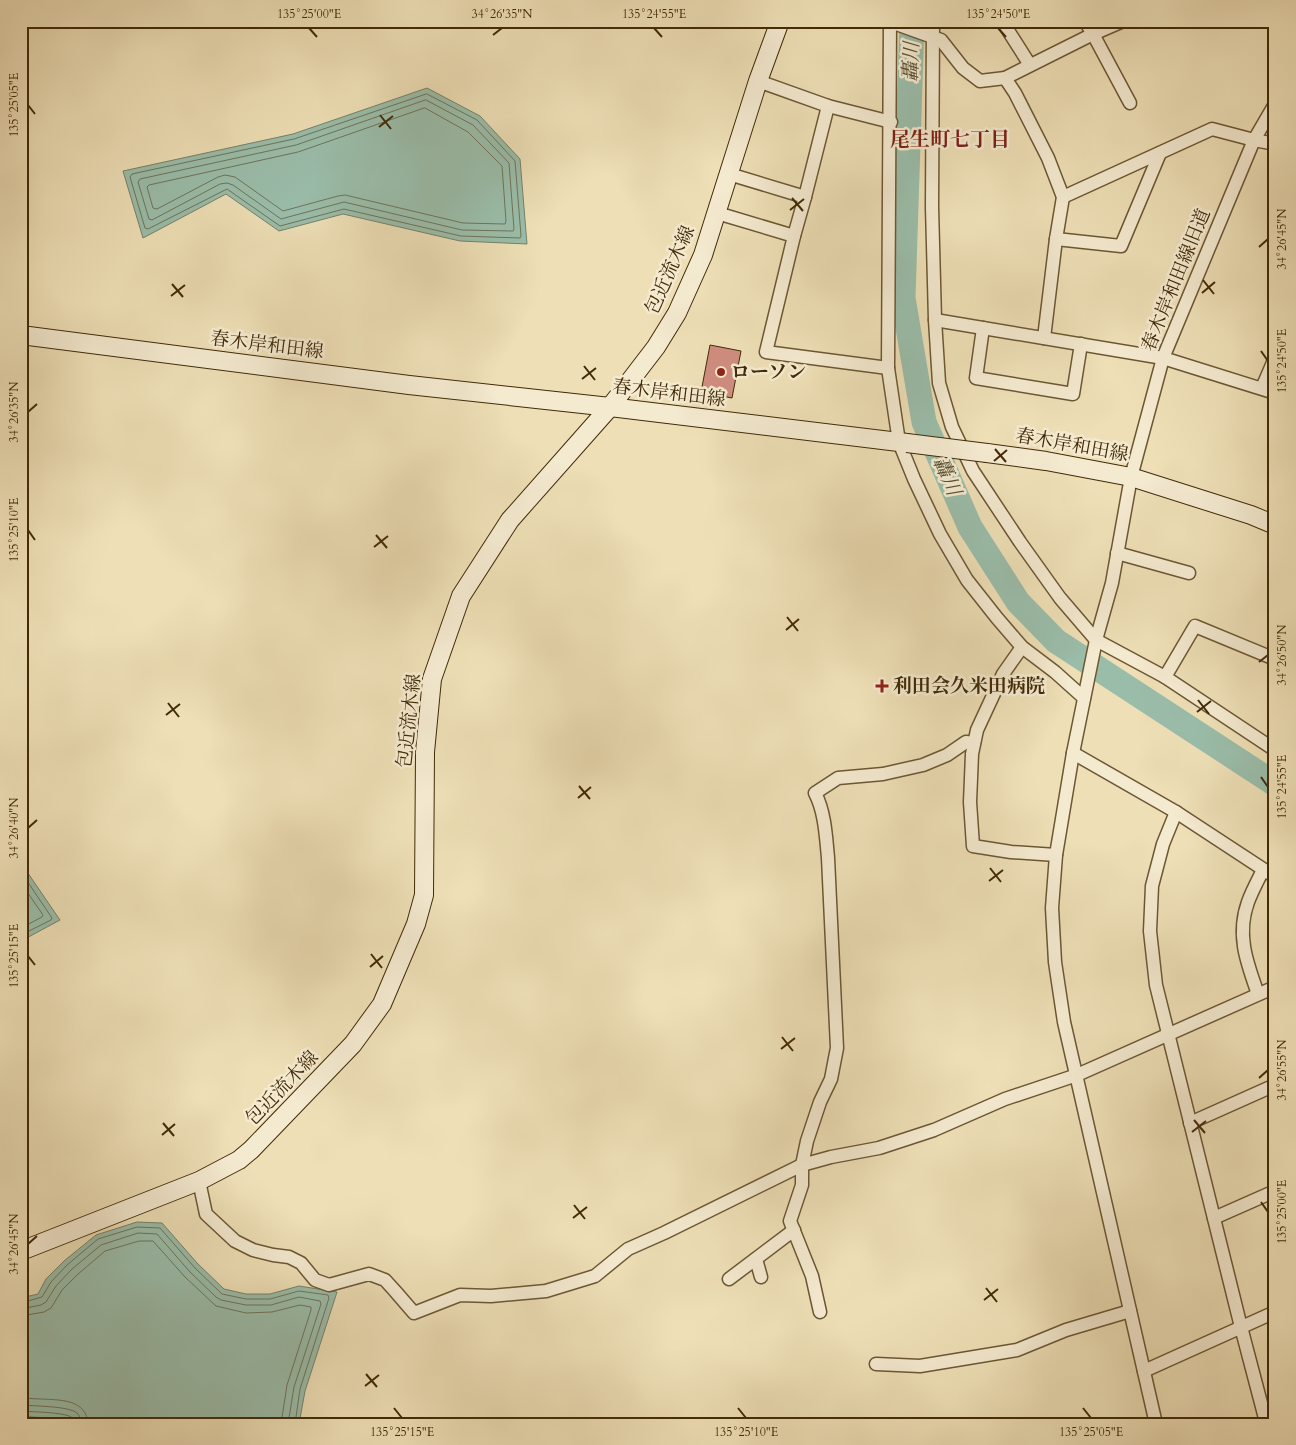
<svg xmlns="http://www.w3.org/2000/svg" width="1296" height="1445" font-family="Cardo,'Noto Serif JP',serif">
  <rect width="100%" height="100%" fill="#eedfb6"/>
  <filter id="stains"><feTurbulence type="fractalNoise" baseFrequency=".004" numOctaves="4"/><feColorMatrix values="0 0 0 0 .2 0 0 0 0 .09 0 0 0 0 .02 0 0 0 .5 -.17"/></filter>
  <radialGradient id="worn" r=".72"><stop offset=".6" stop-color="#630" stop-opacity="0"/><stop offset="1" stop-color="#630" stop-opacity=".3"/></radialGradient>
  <g fill="#9abdaa" stroke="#768269">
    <polygon points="427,88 480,116 520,159 527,244 460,241 343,214 279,231 226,194 143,238 123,171 293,134"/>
    <polygon points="21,863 60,920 21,941"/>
    <polygon points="137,1222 162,1223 198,1264 224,1289 246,1294 270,1294 299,1286 337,1292 305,1391 299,1424 79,1424 60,1419 21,1416 21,1298 38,1294 46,1279 64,1261 96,1235"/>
  </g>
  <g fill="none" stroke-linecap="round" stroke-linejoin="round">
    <g stroke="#6e7458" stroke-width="1">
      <polygon points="427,94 477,120 515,161 521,236 520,238 461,236 344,209 280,226 227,189 148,229 145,228 130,177 132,174 294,139"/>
      <polygon points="426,100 473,125 509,163 514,229 513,231 462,230 344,202 281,219 233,185 227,183 220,184 152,220 149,219 138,182 140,179 296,145"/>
      <polygon points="425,108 468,132 502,166 506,221 505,224 463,223 345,195 338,196 283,211 235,177 225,175 218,177 157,209 153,208 147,187 149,185 298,152"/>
      <polyline points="21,872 52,918 51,920 21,935"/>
      <polyline points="21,883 43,915 42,917 21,928"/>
      <polyline points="21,1303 42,1297 51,1282 67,1265 98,1239 137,1227 160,1228 195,1268 222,1294 246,1299 270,1299 299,1291 328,1295 329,1298 300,1389 295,1424"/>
      <polyline points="21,1309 41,1305 46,1302 56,1286 72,1269 101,1245 138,1233 157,1234 190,1272 216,1297 221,1300 246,1305 271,1305 299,1297 320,1301 321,1304 294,1387 288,1424"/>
      <polyline points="21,1316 44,1312 51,1308 62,1290 77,1275 105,1251 139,1241 153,1241 185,1277 216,1306 246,1313 272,1312 300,1305 311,1307 311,1310 287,1385 281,1424"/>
      <path d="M21,1398C28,1398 34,1399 41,1399C60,1400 87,1399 88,1424"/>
      <path d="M21,1405C33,1406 69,1406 77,1413C80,1416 81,1419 81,1424"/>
      <path d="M21,1411C32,1412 63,1412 71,1417C75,1419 74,1420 75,1424"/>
    </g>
    <polyline stroke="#9abdaa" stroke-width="25" points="912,21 903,298 924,422 970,527 1018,602 1056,641 1275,784"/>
  </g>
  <polygon fill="#d08d80" stroke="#412a07" points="710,345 741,351 732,398 701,392"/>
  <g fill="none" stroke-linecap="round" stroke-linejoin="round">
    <defs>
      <g id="street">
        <polyline points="888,21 941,40 963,68 980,81 1005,78 1093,34 1123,21"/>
        <polyline points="890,21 888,368 899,442 914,479 940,534 967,580 997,618 1022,647 1055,672 1084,698"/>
        <polyline points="933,21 932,207 935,320 939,383 952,427 973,471 1020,542 1060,598 1096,640 1165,677 1275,750"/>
        <polyline points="1002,21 1030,65"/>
        <polyline points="1085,21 1093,34 1130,103"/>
        <polyline points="1005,78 1015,93 1048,158 1063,197 1056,239 1044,338"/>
        <polyline points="758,81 828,106 891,122"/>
        <polyline points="828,106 805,197 794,236 766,352 888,368"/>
        <polyline points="729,174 805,197"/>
        <polyline points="1063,197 1212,129 1254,140 1275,144"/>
        <polyline points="717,213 794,236"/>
        <polyline points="1056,239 1121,246 1160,153"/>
        <polyline points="935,320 1163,358 1275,393"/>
        <polyline points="983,328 976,378 1073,394 1081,344"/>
        <polyline points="1262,388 1275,358"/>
        <polyline points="1117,553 1189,573"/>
        <polyline points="1022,647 1003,674 977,730 972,754 970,802 973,846 1011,852 1056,855"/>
        <polyline points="1165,677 1195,626 1275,659"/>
        <polyline points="1073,753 1176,812 1275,877"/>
        <polyline points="1176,812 1163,844 1152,886 1150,931 1156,985 1241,1327 1266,1422 1275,1418"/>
        <path d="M1258,994C1247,963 1236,935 1248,902C1252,891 1258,880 1263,870"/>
        <polyline points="1190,1123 1275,1085"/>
        <polyline points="199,1181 206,1214 235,1241 253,1250 273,1255 289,1257 301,1263 315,1280 329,1285 369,1274 385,1280 395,1291 414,1313 460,1295 491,1296 546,1291 595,1276 628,1249 664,1233 802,1165 831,1157 879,1148 934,1130 1005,1099 1077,1075 1275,987"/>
        <polyline points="1214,1218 1275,1191"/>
        <polyline points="756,1259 761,1277"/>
        <polyline points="729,1279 794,1230"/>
        <path d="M820,1312L812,1276L790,1221L802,1185V1165L807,1141L820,1102L831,1079L837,1048L828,858C826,837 825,812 815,793L838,778L883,774L923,765L947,755L966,742L974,743"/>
        <polyline points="876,1364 920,1366 1017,1350 1066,1330 1130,1311"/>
        <polyline points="1144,1371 1275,1312"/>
        <polyline points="1156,1424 1064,1022 1055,962 1052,908 1056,855 1073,753 1096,640 1112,583 1131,477 1163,358 1254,140 1275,104"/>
      </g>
      <g id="secondary">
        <polyline points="21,335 409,385 610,407 907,443"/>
        <polyline points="987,453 1046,461 1131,477 1251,515 1275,525"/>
        <polyline points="21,1251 199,1181 239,1160 251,1150 353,1044 382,1004 416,924 424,895 425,752 432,679 461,596 510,520 610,407 656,347 677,313 703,255 758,81 780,21"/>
      </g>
    </defs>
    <use href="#street" stroke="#6c5733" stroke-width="15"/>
    <use href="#secondary" stroke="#412a07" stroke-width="20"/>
    <use href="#street" stroke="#f4ead0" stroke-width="12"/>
    <use href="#secondary" stroke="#f4ead0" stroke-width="18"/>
    <defs>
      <polyline id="secondary-bridge" points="907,443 987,453"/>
    </defs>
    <use href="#secondary-bridge" stroke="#412a07" stroke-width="20" stroke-linecap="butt"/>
    <use href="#secondary-bridge" stroke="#f4ead0" stroke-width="18"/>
  </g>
  <path fill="none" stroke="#412a07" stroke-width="2" d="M309,28L317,37M654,28L662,37M998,28L1006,37M493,35L502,28M28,105L35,114M380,115L391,129M379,127L393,116M792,198L803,211M790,210L804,199M1259,247L1268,239M1203,280L1214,294M172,284L183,297M1202,293L1215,282M171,296L185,285M1261,351L1268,361M584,366L595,380M582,379L596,368M28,412L37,404M995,449L1006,462M994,461L1007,450M28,530L35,540M376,535L387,548M374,547L388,536M787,617L798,631M786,630L799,619M1259,662L1268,655M1198,700L1209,714M168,703L179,717M1197,712L1211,701M166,715L180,704M1261,777L1268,787M579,786L590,799M578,798L591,787M28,828L37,820M990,868L1001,882M989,881L1003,870M371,954L382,968M28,956L35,965M370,967L383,956M782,1037L793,1051M781,1049L795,1038M1259,1078L1268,1070M1194,1120L1205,1133M163,1123L174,1136M1192,1132L1206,1121M162,1135L175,1124M1261,1202L1268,1212M574,1205L585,1219M573,1218L587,1207M28,1244L37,1236M986,1288L997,1302M984,1300L998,1289M366,1374L377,1387M365,1386L379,1375M394,1408L402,1418M738,1408L746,1418M1083,1408L1091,1418"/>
  <g fill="#8f2418" stroke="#f4ead0" stroke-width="2">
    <circle cx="721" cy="372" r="5"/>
    <path d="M879.5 678.5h5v5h5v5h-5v5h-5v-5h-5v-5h5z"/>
  </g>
  <g text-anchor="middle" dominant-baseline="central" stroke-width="5" stroke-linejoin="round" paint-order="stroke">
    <g font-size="19" fill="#412a07" stroke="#f4ead0">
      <text transform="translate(670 270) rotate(-66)">包近流木線</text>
      <text transform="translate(1176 280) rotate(-68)">春木岸和田線旧道</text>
      <text transform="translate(267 345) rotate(7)">春木岸和田線</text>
      <text transform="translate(669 393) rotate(7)">春木岸和田線</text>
      <text transform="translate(1072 445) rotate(10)">春木岸和田線</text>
      <text transform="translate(409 721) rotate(-84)">包近流木線</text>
      <text transform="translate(282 1088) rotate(-46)">包近流木線</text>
    </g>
    <g font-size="19" font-weight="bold" fill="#412a07" stroke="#f4ead0" text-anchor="start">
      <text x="731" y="372">ローソン</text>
      <text x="893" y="686">利田会久米田病院</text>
    </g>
    <g font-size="20" font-style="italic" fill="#574f30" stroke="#f4ead0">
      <text transform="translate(911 62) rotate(-88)">轟川</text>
      <text transform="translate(947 476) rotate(66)">轟川</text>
    </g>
    <g font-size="20" font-weight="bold" fill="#7a1f14" stroke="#f4ead0">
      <text x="950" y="139">尾生町七丁目</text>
    </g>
  </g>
  <rect width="1296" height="1445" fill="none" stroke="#eedfb6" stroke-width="55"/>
  <rect x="28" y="28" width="1240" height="1390" fill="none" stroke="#412a07" stroke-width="2"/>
  <g font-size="12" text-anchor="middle" fill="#412a07">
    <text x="309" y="18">135°25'00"E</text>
    <text x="502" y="18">34°26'35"N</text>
    <text x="654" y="18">135°24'55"E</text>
    <text x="998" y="18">135°24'50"E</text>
    <text transform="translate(14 105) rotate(-90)" y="4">135°25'05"E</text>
    <text transform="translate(1282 239) rotate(-90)" y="4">34°26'45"N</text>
    <text transform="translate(1282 361) rotate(-90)" y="4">135°24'50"E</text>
    <text transform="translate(14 412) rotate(-90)" y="4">34°26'35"N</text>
    <text transform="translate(14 530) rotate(-90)" y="4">135°25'10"E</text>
    <text transform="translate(1282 655) rotate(-90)" y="4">34°26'50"N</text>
    <text transform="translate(1282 787) rotate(-90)" y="4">135°24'55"E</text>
    <text transform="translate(14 828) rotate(-90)" y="4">34°26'40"N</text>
    <text transform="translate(14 956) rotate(-90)" y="4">135°25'15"E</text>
    <text transform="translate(1282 1070) rotate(-90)" y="4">34°26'55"N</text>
    <text transform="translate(1282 1212) rotate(-90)" y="4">135°25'00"E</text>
    <text transform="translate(14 1244) rotate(-90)" y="4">34°26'45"N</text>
    <text x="402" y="1436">135°25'15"E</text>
    <text x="746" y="1436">135°25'10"E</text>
    <text x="1091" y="1436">135°25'05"E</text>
  </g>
  <rect width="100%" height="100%" filter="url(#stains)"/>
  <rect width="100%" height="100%" fill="url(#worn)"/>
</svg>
